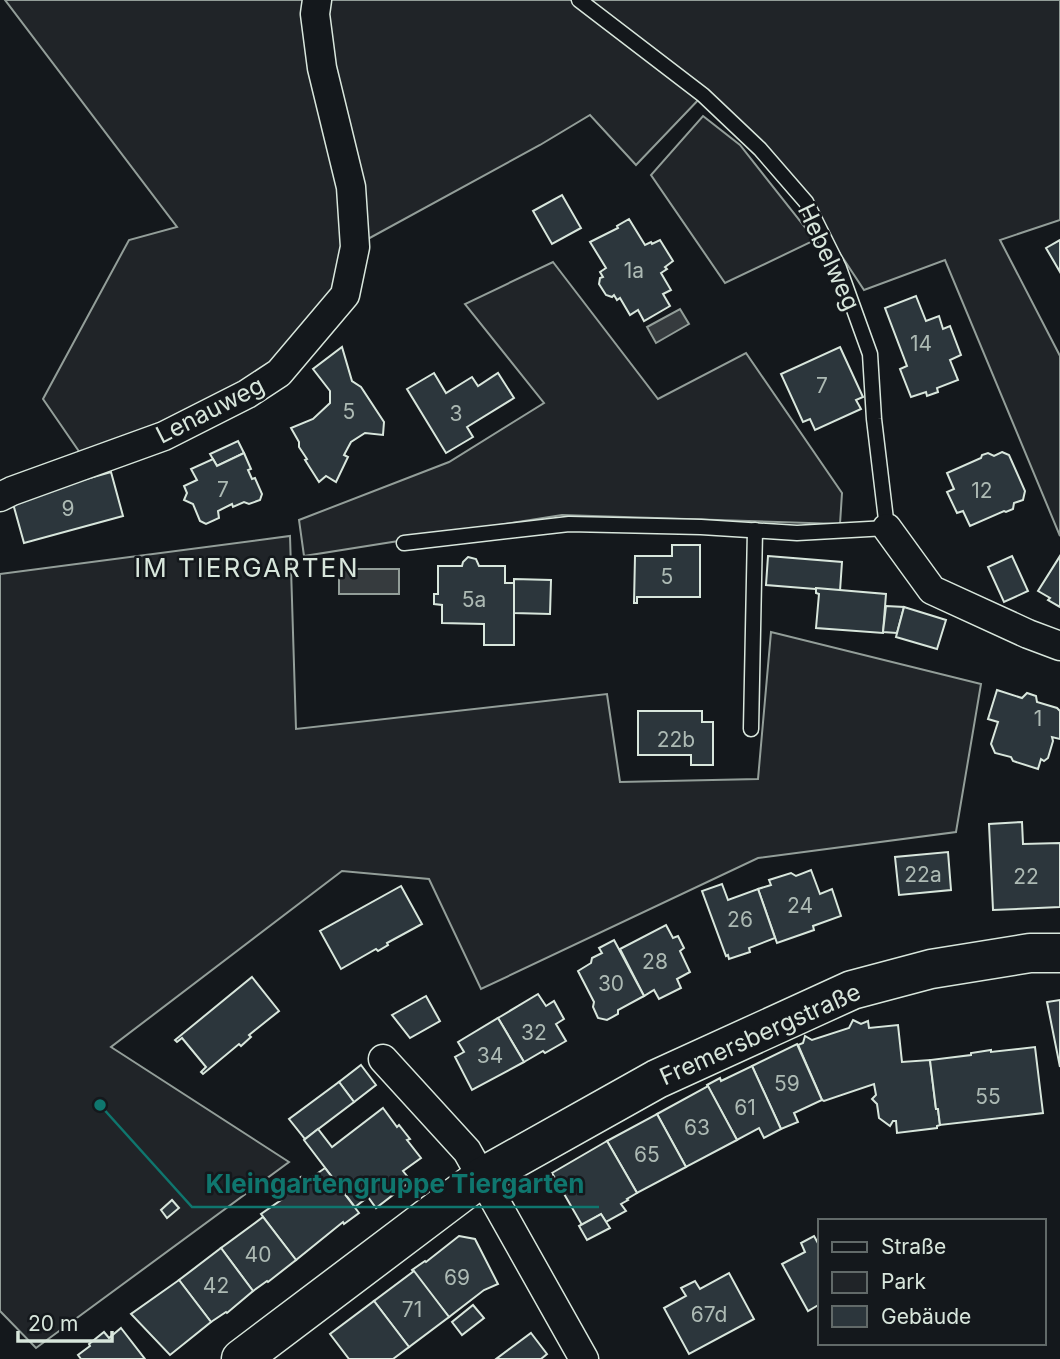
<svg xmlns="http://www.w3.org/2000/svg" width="1060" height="1359" font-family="Inter,sans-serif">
  <rect width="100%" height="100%" fill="#14181c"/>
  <g fill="#202428" stroke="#939e99" stroke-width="2">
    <polygon points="5,0 1060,0 1060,220 1000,240 1060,356 1060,536 945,260 864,290 806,202 703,95 636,165 590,115 540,145 355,246 345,295 279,373 87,463 43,399 129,240 177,227"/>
    <polygon points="703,116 740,145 815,240 725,283 651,175"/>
    <polygon points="553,262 658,399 746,353 842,493 840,524 562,515 304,556 299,520 449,462 544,403 465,304"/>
    <polygon points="290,536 296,729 607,694 620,782 758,779 771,632 981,684 956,832 758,858 481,989 429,879 342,871 111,1047 289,1162 36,1348 0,1311 0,574"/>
  </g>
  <g fill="#363b3e" stroke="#939e99" stroke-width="2">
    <polygon points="680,309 689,324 656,343 647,327"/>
    <rect x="339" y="569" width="60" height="25"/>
  </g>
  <g fill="#2c363c" stroke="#d8e6dc" stroke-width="2">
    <polygon points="562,195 581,228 552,244 533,211"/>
    <polygon points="629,219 645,245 651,242 652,244 660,240 673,261 665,267 667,269 661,273 671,290 663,294 670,306 644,321 638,310 630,315 620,298 617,300 614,295 612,297 606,295 599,284 600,278 603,277 600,272 606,268 590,242 618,228 617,226"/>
    <polygon points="1060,240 1060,272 1046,248"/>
    <polygon points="916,296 926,321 939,316 943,329 950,326 961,355 950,360 958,380 937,388 938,392 927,396 926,392 911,397 900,369 907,366 885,308"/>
    <polygon points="342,347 352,381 361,387 384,422 383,435 365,433 351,442 344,455 348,457 336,482 326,476 319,482 305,460 307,459 299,447 299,442 291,428 313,419 330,403 330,391 313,369"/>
    <polygon points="840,347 863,397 856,400 861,409 815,430 810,419 803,422 781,374"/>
    <polygon points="434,373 446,393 472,377 478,386 498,373 514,398 467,427 473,437 446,453 407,389"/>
    <polygon points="238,441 244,453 217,466 210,454"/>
    <polygon points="1002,452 1009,455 1025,491 1023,500 1014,503 1013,509 1006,512 1004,511 970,526 963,511 957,513 947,492 954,489 947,473 981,458 982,455 988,453 994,456"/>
    <polygon points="244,453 251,469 248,470 252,479 255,478 262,494 260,500 249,504 244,502 233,507 232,504 218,511 219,518 206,524 200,521 193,504 184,500 187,493 184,486 197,480 191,469 213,459 217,466"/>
    <polygon points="111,472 123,516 24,543 12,500"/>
    <polygon points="672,545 700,545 700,597 637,597 637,603 634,603 635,556 672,556"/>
    <polygon points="768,556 842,562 840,591 766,585"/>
    <polygon points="1012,556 1028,591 1004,602 988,567"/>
    <polygon points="1060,556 1060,607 1048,600 1050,598 1038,591"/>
    <polygon points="468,557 476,559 479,566 505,566 505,583 514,583 514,645 484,645 484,624 442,623 442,605 434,604 434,594 438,594 438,566 462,566 463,562"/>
    <polygon points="514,579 551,580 550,614 514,613"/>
    <polygon points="816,588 886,594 883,633 816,628 819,594 816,593"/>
    <polygon points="886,606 904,607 897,633 883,632"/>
    <polygon points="904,607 946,620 937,649 896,637"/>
    <polygon points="997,690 1022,698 1027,693 1036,696 1037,702 1057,708 1060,711 1060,739 1052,737 1053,741 1048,758 1044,761 1041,759 1038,769 1013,761 1011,757 995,753 991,744 998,722 988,719"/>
    <polygon points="638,711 702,711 702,722 713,722 713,765 691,765 691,755 638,755"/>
    <polygon points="1022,822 1023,844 1060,843 1060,907 993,910 989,824"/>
    <polygon points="948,852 951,890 899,895 895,857"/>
    <polygon points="811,870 820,894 832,889 841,916 813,926 814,930 777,943 758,889 771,885 769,880 791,873 796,876"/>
    <polygon points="722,884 728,900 758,889 775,938 749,948 750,952 729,959 728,955 726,956 702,891"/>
    <polygon points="401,886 422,924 387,943 388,945 378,951 376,949 341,969 320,931"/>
    <polygon points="666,925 673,938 678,936 684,948 680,951 690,972 677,979 681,988 659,999 654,990 644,996 620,949"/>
    <polygon points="614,940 644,996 618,1010 618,1014 607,1020 598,1018 593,1007 594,1002 578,971 591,963 592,958 602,953 599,948"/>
    <polygon points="252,977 279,1011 249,1035 251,1037 241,1046 239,1044 203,1074 201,1072 206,1067 182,1038 177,1042 175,1040"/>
    <polygon points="538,994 546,1006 554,1001 564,1019 556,1024 566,1041 545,1053 543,1051 524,1062 498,1018"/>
    <polygon points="426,996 440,1021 410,1038 392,1015"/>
    <polygon points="1060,1000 1060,1067 1047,1002"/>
    <polygon points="498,1018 524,1062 472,1090 455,1057 464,1052 458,1042"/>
    <polygon points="853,1020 861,1024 868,1021 869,1028 898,1025 902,1062 930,1060 936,1109 938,1109 940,1125 937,1126 937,1128 897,1133 896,1121 893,1121 890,1126 879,1118 877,1104 872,1099 876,1095 874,1084 824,1101 822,1100 798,1045 803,1043 805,1036 812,1040 849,1028"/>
    <polygon points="797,1044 822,1100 794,1113 798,1122 781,1129 752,1066"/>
    <polygon points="1035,1047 1043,1113 940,1125 938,1109 936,1109 930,1060 971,1055 971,1053 991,1050 991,1052"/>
    <polygon points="361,1065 376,1085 354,1102 339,1082"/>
    <polygon points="752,1066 781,1129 764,1138 759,1128 737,1140 707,1085 720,1078 721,1081"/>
    <polygon points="339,1082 354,1102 305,1139 289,1119"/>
    <polygon points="708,1086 737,1140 686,1167 657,1114"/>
    <polygon points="383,1108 397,1127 399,1125 410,1139 407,1140 421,1158 403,1171 411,1181 376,1208 368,1197 355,1207 304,1140 318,1129 332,1147"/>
    <polygon points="657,1114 686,1167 637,1193 607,1141"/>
    <polygon points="607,1141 637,1193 627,1199 628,1200 621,1204 626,1211 606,1222 601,1214 582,1225 552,1173"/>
    <polygon points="325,1168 359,1213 344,1224 343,1222 296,1260 261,1214 281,1200 277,1195 301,1177 305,1182"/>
    <polygon points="172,1200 179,1208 167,1218 161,1210"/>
    <polygon points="601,1214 610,1228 587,1240 579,1226"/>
    <polygon points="263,1217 296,1260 268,1282 267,1281 253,1291 221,1248"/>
    <polygon points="459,1236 475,1239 498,1284 484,1290 449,1317 412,1270 425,1261 426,1262"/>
    <polygon points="814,1236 819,1245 820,1244 820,1304 808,1311 782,1264 805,1252 801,1243"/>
    <polygon points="221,1248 253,1291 227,1313 226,1312 211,1322 179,1280"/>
    <polygon points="414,1271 449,1317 409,1347 374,1301"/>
    <polygon points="729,1273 754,1319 689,1354 664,1308 686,1296 681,1288 695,1281 700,1289"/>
    <polygon points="179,1280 211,1322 170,1355 131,1314"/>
    <polygon points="374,1301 409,1347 393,1359 349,1359 330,1334"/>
    <polygon points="473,1305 484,1318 462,1335 452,1322"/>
    <polygon points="121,1328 145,1359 81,1359 78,1355 90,1346 89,1344 104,1332 109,1338"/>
    <polygon points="531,1333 547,1354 541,1359 496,1359"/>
  </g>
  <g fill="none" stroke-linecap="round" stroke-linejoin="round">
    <defs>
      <g id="lane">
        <polyline points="404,543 569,524 701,527 797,533 887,528 874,419 870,354 839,268 806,202 760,149 703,95 579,0"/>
        <polyline points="751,729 755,530"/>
      </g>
      <g id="street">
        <polyline points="0,497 12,491 164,436 247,394 279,373 345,295 355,247 351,187 322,68 315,14 317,0"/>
        <polyline points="887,528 932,590 1028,634 1060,646"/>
        <polyline points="383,1059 467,1151 584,1359"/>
      </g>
      <polyline id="secondary" points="241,1359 482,1177 657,1079 852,990 931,969 1030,953 1060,953"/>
    </defs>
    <use href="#lane" stroke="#d8e6dc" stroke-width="17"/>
    <use href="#street" stroke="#d8e6dc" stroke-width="31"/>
    <use href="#secondary" stroke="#d8e6dc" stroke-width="41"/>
    <use href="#lane" stroke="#14181c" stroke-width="14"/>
    <use href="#street" stroke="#14181c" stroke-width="28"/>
    <use href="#secondary" stroke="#14181c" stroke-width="38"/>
  </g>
  <g text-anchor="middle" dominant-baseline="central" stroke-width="5" stroke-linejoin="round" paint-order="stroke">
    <g font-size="21" fill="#adbab4">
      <text x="634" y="270">1a</text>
      <text x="921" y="343">14</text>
      <text x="822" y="385">7</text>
      <text x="349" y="411">5</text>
      <text x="456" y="413">3</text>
      <text x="223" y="489">7</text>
      <text x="982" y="490">12</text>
      <text x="68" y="508">9</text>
      <text x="667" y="576">5</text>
      <text x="474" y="599">5a</text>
      <text x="1038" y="718">1</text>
      <text x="676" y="739">22b</text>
      <text x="923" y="874">22a</text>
      <text x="1026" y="876">22</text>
      <text x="800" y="905">24</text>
      <text x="740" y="919">26</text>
      <text x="655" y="961">28</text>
      <text x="611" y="983">30</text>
      <text x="534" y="1032">32</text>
      <text x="490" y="1055">34</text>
      <text x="787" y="1083">59</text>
      <text x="988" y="1096">55</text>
      <text x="745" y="1107">61</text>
      <text x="697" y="1127">63</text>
      <text x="647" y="1154">65</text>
      <text x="258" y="1254">40</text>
      <text x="457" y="1277">69</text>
      <text x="216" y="1285">42</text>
      <text x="412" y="1309">71</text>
      <text x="709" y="1314">67d</text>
    </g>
    <g font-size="24" fill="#d8e6dc" stroke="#14181c">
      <text transform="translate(829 257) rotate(65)">Hebelweg</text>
      <text transform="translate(210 410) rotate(-27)">Lenauweg</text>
      <text transform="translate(760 1034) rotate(-24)">Fremersbergstraße</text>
    </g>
    <g font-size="26" letter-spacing="2" fill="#d8e6dc" stroke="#14181c">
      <text x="247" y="567">IM TIERGARTEN</text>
    </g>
  </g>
  <path fill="none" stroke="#0f766e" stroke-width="2.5" d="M100 1105L192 1207H599"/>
  <circle fill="#0f766e" stroke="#14181c" stroke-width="2.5" cx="100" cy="1105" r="7"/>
  <g font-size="26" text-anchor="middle" font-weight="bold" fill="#0f766e" stroke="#14181c" stroke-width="5" stroke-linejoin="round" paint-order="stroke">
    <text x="395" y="1193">Kleingartengruppe Tiergarten</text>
  </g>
  <rect x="818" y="1219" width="228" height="126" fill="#14181c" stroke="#626a69" stroke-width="2"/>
  <rect x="832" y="1242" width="35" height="10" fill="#14181c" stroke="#626a69" stroke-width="2"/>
  <text x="881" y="1254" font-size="21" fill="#d8e6dc">Straße</text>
  <rect x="832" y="1272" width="35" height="21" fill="#202428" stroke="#626a69" stroke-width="2"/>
  <text x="881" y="1289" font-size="21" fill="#d8e6dc">Park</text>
  <rect x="832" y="1306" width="35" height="21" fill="#2c363c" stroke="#626a69" stroke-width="2"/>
  <text x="881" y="1324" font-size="21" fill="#d8e6dc">Gebäude</text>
  <path d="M18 1331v10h94v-10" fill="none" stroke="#d8e6dc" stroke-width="3.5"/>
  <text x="28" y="1331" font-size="21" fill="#d8e6dc" stroke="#14181c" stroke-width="5" paint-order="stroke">20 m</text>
</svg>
